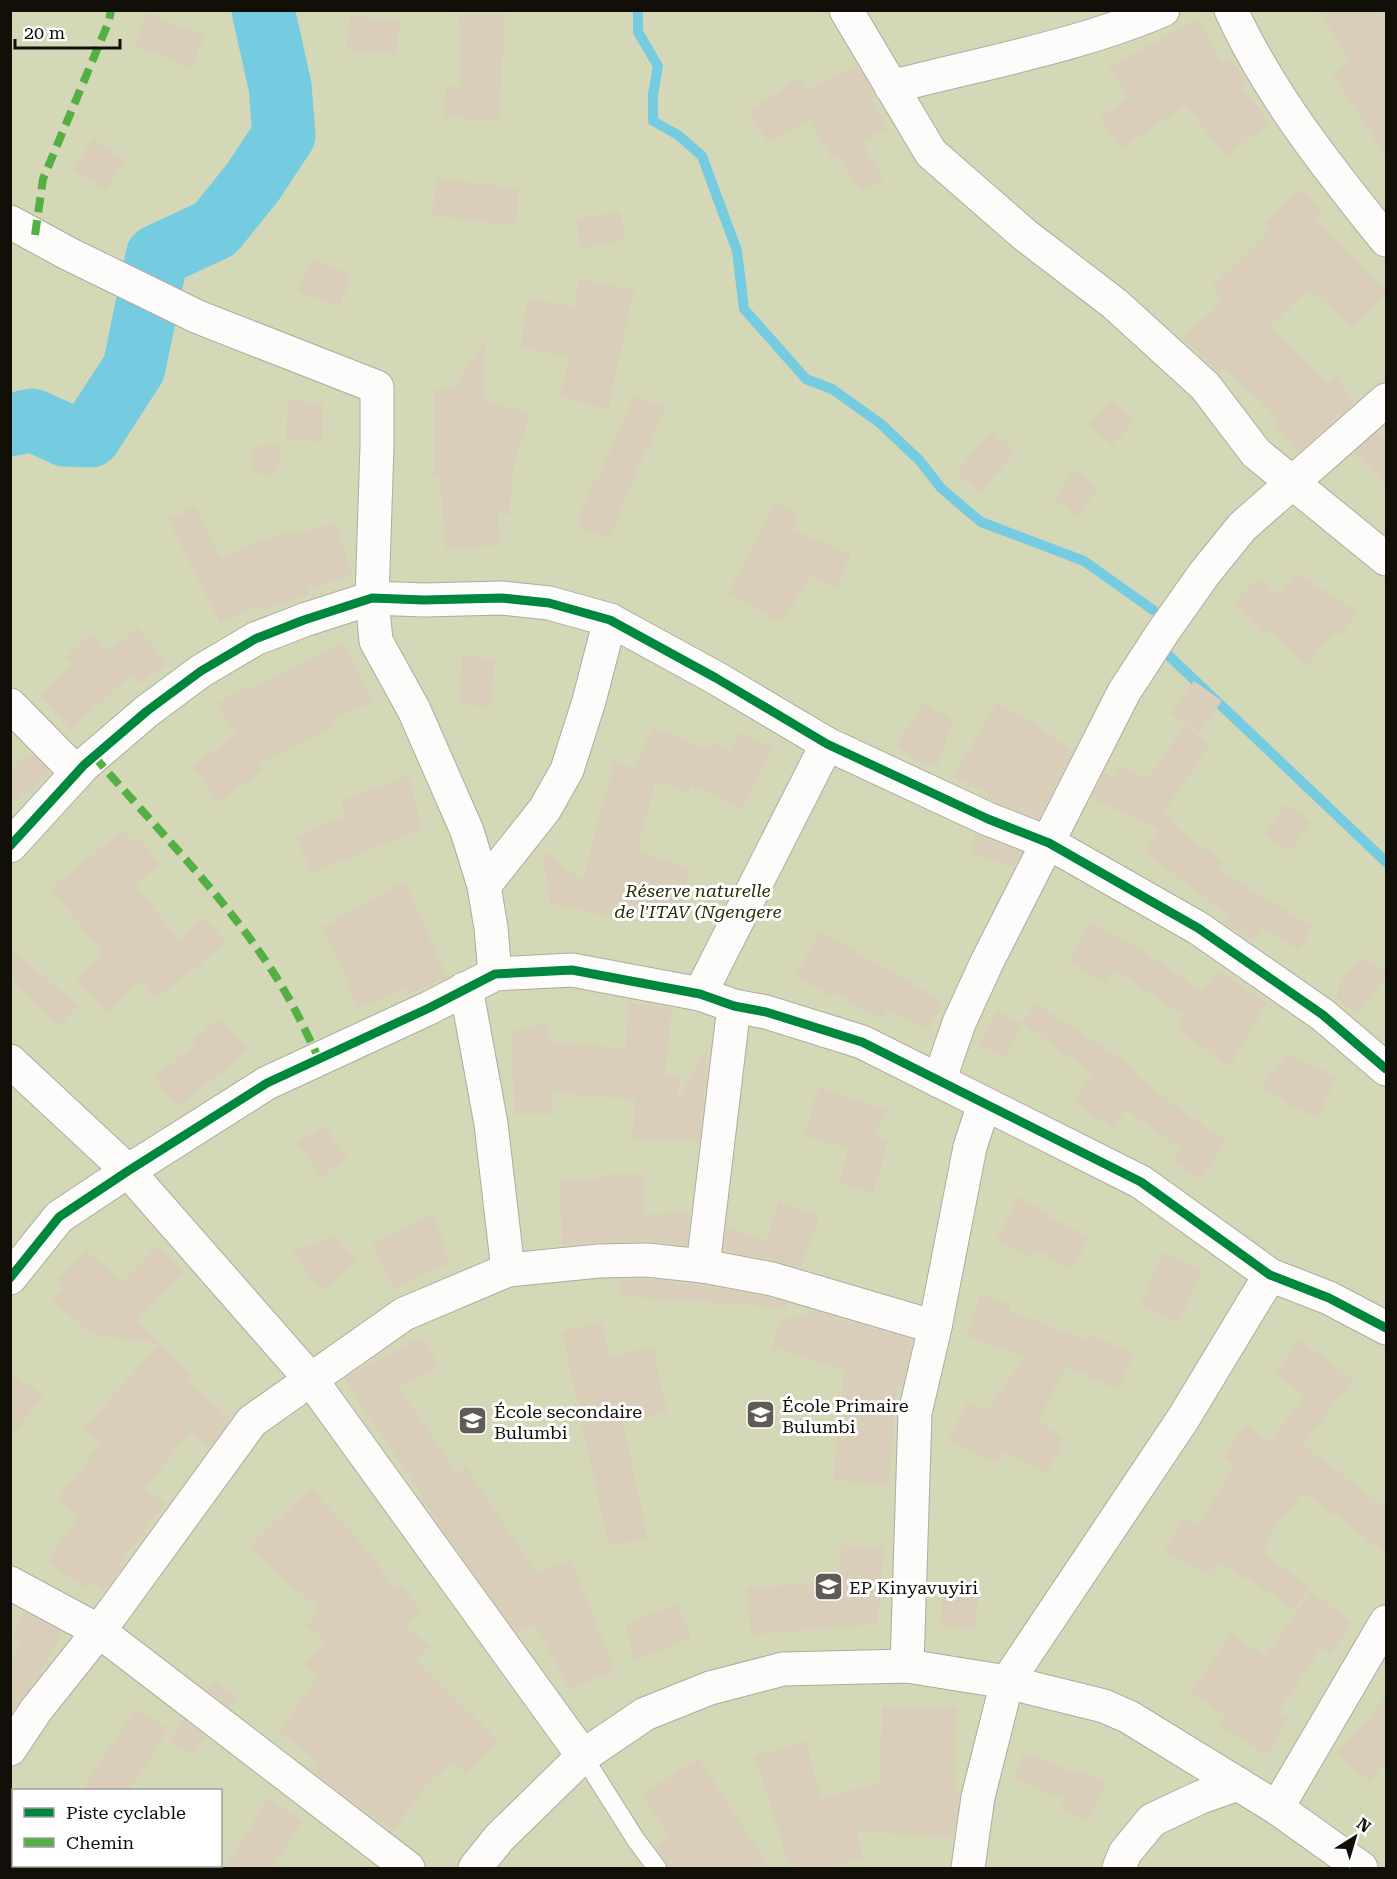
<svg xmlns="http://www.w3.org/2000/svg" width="1397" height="1879" font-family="'Roboto Serif',serif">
  <rect width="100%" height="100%" fill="#f2ebe1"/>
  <path fill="#d4d8b7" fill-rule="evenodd" d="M11,11H1386V1868H11ZM14,1790H220V1866H14Z"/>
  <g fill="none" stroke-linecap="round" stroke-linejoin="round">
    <g stroke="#75cbe0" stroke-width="10">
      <polyline points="638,10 638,32 658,66 653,94 653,121 678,135 702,156 737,251 744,309 806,379 832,389 881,424 920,461 941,488 981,522 1084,561 1153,610"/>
      <polyline points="1167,654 1386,862"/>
    </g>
    <polyline stroke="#75cbe0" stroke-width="63" points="10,425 32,420 65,435 90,436 134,368 157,256 215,229 253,182 284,135 280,86 263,10"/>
  </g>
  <g fill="#dacdb9">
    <polygon points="1319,10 1380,10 1386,21 1386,157 1333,74 1350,63"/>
    <polygon points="147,13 204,36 192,68 135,46"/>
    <polygon points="350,15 400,21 396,55 346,49"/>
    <polygon points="459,15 505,15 499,121 444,117 446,86 460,87"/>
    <polygon points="1198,19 1221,63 1229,56 1246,80 1240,85 1270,123 1226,156 1186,105 1122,149 1100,118 1129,98 1109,67"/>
    <polygon points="857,65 867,82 874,98 872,99 888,128 863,141 865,143 863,144 884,178 861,192 839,157 833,160 809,119 769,144 748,111 802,77 808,89"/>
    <polygon points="93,139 125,160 106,190 73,170"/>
    <polygon points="436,178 519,189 516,224 480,222 432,215"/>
    <polygon points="1301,189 1322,213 1315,219 1386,292 1352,329 1309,289 1269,327 1327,383 1335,376 1355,402 1297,454 1274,424 1280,420 1225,368 1219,374 1183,338 1224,300 1212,287 1271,230 1264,223"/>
    <polygon points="620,212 625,240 581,248 576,219"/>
    <polygon points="312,259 352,275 339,307 299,291"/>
    <polygon points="580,278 634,290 608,410 559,396 570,357 520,348 528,299 574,307"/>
    <polygon points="485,339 484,399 530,414 512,473 510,515 498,512 500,545 445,548 440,476 434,476 435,389 453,390"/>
    <polygon points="634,395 665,408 646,454 644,453 609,539 576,525 594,479 597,481"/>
    <polygon points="288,400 323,403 322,442 286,440"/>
    <polygon points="1114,400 1135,421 1112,445 1090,424"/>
    <polygon points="993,431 1016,451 979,492 956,472"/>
    <polygon points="1378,432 1386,443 1386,485 1354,453"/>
    <polygon points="262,445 280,446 280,465 276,472 269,475 261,475 255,471 251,464 251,456 255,450"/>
    <polygon points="1074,471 1098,488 1077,516 1053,498"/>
    <polygon points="775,503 799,515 792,529 851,554 836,589 812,575 781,623 728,593"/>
    <polygon points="194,507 221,557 289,530 291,536 336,523 352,576 308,589 309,594 261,611 258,604 220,623 168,520"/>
    <polygon points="1295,572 1357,612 1340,635 1335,632 1308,665 1266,629 1262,633 1233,604 1259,577 1279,596"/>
    <polygon points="138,628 167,663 141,684 133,673 71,730 40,696 73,665 66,657 92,633 109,651"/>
    <polygon points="344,642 373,701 334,720 336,724 260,764 264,769 219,803 192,767 236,734 217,704 246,686 249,691"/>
    <polygon points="462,656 495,659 491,707 459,704"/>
    <polygon points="1194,681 1222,701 1198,733 1171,713"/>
    <polygon points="925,702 953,721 937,766 928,761 925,765 896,746"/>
    <polygon points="997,702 1032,723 1073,751 1039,819 987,798 988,794 954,776"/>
    <polygon points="1184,726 1210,744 1164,812 1172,818 1170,823 1224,862 1219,870 1313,927 1299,950 1261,927 1253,940 1223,922 1228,915 1144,852 1158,829 1091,798 1104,772 1113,778 1119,766 1148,779"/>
    <polygon points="652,727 708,749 711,743 730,752 741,732 773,748 742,810 691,784 687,793 664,782 663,786 655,783 637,851 691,870 673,924 617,905 617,907 638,922 550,904 542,850 583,881 614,762 635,769"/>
    <polygon points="30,752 50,773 10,807 10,769"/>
    <polygon points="408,776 422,829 311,873 296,836 346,816 341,801"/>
    <polygon points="1285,804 1311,821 1290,851 1265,835"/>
    <polygon points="122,831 134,842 140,838 160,864 135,884 178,940 203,917 225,941 194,970 193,969 154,999 140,981 108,1012 76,981 103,954 51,888"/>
    <polygon points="976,834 1022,852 1014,867 970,854"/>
    <polygon points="405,881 447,978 408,994 406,989 357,1008 336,953 321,928"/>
    <polygon points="1091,922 1147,954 1202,992 1218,970 1267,1003 1229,1067 1176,1028 1184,1017 1113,968 1105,983 1069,962"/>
    <polygon points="820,932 943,1001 929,1029 888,1009 883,1019 833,992 830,996 795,976"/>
    <polygon points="14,951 78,1006 59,1026 10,979 10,954"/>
    <polygon points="1361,957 1386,972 1386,976 1357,1014 1337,999 1337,988"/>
    <polygon points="629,1003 672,1008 665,1076 681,1077 675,1105 707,1048 706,1082 699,1142 633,1140 634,1099 553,1093 553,1114 514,1114 512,1031 547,1024 550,1042 625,1048"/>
    <polygon points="1036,1004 1136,1069 1133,1073 1193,1119 1226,1141 1201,1180 1172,1161 1180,1149 1126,1109 1113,1129 1073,1102 1092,1074 1023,1023"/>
    <polygon points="997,1011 1023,1024 1004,1058 979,1044"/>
    <polygon points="219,1018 248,1050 220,1074 219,1073 177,1107 154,1077 195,1046 192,1042"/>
    <polygon points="1286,1054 1337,1076 1318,1118 1284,1103 1285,1101 1261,1087"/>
    <polygon points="819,1087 887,1110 874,1135 888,1142 873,1193 839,1183 848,1149 804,1135"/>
    <polygon points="324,1125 347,1158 321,1177 297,1144"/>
    <polygon points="605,1174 644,1174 644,1215 690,1213 687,1245 647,1241 562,1245 560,1180 605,1178"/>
    <polygon points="1018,1197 1051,1214 1049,1217 1089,1237 1072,1269 1034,1249 1031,1257 996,1240"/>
    <polygon points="779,1202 819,1216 801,1268 775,1261 724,1251 726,1228 766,1240"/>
    <polygon points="434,1214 450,1263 394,1289 372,1245"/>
    <polygon points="336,1236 357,1263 321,1291 292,1252"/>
    <polygon points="157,1246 185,1272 137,1322 194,1376 188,1382 231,1419 209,1448 191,1431 145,1488 165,1503 119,1565 122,1567 105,1591 91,1581 85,1589 47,1561 79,1516 57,1500 100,1444 83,1429 160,1344 91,1334 52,1299 62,1288 56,1283 86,1250 122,1283"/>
    <polygon points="1163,1253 1202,1270 1179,1323 1140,1306"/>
    <polygon points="621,1279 646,1279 700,1285 768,1297 788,1303 787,1308 620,1296"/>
    <polygon points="980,1294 1011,1305 1009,1312 1087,1339 1090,1334 1134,1354 1118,1390 1066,1366 1038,1421 1065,1439 1047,1473 1004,1451 998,1464 948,1442 966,1403 986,1411 1025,1358 967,1336"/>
    <polygon points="818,1312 913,1340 902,1386 897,1385 889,1486 833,1480 844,1369 772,1348 780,1320"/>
    <polygon points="602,1323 609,1356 653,1347 667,1413 623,1422 648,1539 620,1544 608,1544 562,1331"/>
    <polygon points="422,1336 439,1367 399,1388 457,1473 466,1467 537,1574 570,1559 615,1669 570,1690 535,1624 517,1633 445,1533 421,1497 423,1495 360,1404 345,1378"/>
    <polygon points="1300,1340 1353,1379 1303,1445 1386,1508 1386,1555 1335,1514 1334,1515 1303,1492 1266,1539 1270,1541 1262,1553 1310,1587 1294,1610 1247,1577 1246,1579 1220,1562 1212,1577 1165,1550 1183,1518 1198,1527 1234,1466 1222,1457 1246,1424 1270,1442 1305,1395 1275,1373"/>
    <polygon points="10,1371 43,1396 10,1439"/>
    <polygon points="310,1488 361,1542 396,1590 401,1586 422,1613 405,1626 429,1646 416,1660 499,1742 465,1773 454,1761 427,1784 393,1831 311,1770 317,1760 278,1732 319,1675 305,1664 325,1640 307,1626 319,1609 248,1548"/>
    <polygon points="841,1545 884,1547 877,1624 751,1635 747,1588 839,1581"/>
    <polygon points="1311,1592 1353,1622 1331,1654 1321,1648 1278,1713 1288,1719 1267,1755 1220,1725 1226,1717 1190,1693 1231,1634 1265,1657"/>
    <polygon points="943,1593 978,1597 974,1630 940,1626"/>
    <polygon points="677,1604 691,1638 634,1661 626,1624"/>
    <polygon points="23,1612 62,1632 40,1675 10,1714 10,1661 22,1641 11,1635"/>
    <polygon points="214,1680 237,1696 229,1707 207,1690"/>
    <polygon points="1386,1697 1386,1762 1369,1781 1337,1754"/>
    <polygon points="882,1706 956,1708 955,1791 960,1791 953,1838 856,1831 864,1859 826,1869 790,1869 755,1756 805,1741 822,1797 880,1784"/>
    <polygon points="135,1708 168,1729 129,1791 82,1791"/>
    <polygon points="185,1720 207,1737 193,1755 170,1741"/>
    <polygon points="1024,1752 1076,1773 1078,1769 1106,1782 1088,1822 1060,1809 1065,1799 1014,1780"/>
    <polygon points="699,1758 770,1869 668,1869 666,1861 656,1848 670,1838 642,1794"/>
    <polygon points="268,1799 302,1821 271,1869 224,1869"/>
  </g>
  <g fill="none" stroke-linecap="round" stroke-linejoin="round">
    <defs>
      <polyline id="lane" points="583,1756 636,1840 657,1868"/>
      <g id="street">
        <polyline points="846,10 931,153 1025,235 1115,304 1205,386 1256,453 1386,559"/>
        <path d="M1231,10C1269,94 1329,169 1386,240"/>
        <path d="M891,87C982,63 1076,47 1163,10"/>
        <polyline points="10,222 69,254 198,317 377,387 377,446 372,598 376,641 414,710 467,831 484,886 491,928 495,974"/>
        <polyline points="10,705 77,773"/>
        <polyline points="10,846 84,765 147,711 201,671 255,639 304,620 372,598 424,600 502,598 549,603 610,620 716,678 827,744 988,819 1049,843 1198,928 1323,1015 1386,1069"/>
        <polyline points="484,886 545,809 567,770 589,701 610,620"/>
        <polyline points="464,989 469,1004 491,1124 508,1270"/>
        <polyline points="700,994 827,744"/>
        <polyline points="10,1061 128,1171 312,1381 583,1756"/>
        <polyline points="939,1081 959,1023 987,962 1124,692 1163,632 1204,574 1242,527 1386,400"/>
        <polyline points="703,1266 734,1006"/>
        <polyline points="10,1278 59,1217 128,1171 267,1083 429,1008 495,974 572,970 700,994 734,1006 766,1012 862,1042 1141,1182 1270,1275 1329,1298 1386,1328"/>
        <polyline points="10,1583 99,1631 408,1868"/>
        <polyline points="907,1666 915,1413 935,1327 970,1147 984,1104"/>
        <polyline points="10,1749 36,1710 99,1631 252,1421 404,1314 508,1270 599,1261 647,1260 703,1266 772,1279 935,1327"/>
        <polyline points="1277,1808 1386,1622"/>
        <polyline points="475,1868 499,1838 583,1756 645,1714 710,1688 783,1669 907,1666 1007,1682 1104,1706 1129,1717 1277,1808 1361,1868"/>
        <polyline points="968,1868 978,1797 1007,1682 1183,1419 1270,1275"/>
        <polyline points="1119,1868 1125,1853 1152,1820 1201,1797 1238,1784"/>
      </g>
    </defs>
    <use href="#lane" stroke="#afaaa2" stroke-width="20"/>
    <use href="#street" stroke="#afaaa2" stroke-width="35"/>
    <use href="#lane" stroke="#fdfcfa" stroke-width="18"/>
    <use href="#street" stroke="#fdfcfa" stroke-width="33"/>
    <g stroke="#54b044" stroke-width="8" stroke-dasharray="15 8" stroke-linecap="butt">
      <polyline points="35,235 43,179 109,21 111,10"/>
      <path d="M94,756C158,831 234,905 284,990C297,1012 308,1036 319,1059"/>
    </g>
    <defs>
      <g id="cycleway">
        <polyline points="10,846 84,765 147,711 201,671 255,639 304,620 372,598 424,600 502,598 549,603 610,620 716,678 827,744 988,819 1049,843 1198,928 1323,1015 1386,1069"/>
        <polyline points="10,1278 59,1217 128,1171 267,1083 429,1008 495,974 572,970 700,994 734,1006 766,1012 862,1042 1141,1182 1270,1275 1329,1298 1386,1328"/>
      </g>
    </defs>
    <use href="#cycleway" stroke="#fff" stroke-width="13"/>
    <use href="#cycleway" stroke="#00873e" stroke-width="9"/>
  </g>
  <defs>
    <symbol id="school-square" viewBox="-11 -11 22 22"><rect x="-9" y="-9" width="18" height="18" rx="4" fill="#605b54" stroke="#fff"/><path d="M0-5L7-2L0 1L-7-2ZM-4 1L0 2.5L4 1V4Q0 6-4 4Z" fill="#fff"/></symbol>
  </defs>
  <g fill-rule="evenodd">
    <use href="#school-square" x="744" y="1398" width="33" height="33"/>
    <use href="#school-square" x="456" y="1404" width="33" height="33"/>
    <use href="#school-square" x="812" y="1570" width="33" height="33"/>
  </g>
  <g text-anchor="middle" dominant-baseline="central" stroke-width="6" stroke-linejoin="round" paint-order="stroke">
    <g font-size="18" font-style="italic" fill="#282f07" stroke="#fff">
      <text x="698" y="890">Réserve naturelle<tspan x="698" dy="21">de l'ITAV (Ngengere</tspan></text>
    </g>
    <g font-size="18" fill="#120e08" stroke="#fff" text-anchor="start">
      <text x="782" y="1405">École Primaire<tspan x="782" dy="21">Bulumbi</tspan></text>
      <text x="494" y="1411">École secondaire<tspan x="494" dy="21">Bulumbi</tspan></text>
      <text x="849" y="1587">EP Kinyavuyiri</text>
    </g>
  </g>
  <rect width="1397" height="1879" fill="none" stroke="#120e08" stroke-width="24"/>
  <rect x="12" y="1789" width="210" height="78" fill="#ffffff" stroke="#a09f9c" stroke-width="1.5"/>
  <rect x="24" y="1808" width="30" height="9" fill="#00873e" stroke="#a09f9c" stroke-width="1.5"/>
  <text x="66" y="1819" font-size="18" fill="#120e08">Piste cyclable</text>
  <rect x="24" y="1838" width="30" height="9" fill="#54b044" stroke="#a09f9c" stroke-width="1.5"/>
  <text x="66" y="1849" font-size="18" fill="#120e08">Chemin</text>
  <g transform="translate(1355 1837) rotate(37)" stroke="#ffffff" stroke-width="4.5" paint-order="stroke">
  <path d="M0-4.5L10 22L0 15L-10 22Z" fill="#120e08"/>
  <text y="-9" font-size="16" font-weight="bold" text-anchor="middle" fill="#120e08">N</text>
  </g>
  <path d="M15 39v9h105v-9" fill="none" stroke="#120e08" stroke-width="3"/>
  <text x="24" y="39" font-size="18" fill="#120e08" stroke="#ffffff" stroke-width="4.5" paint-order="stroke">20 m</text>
</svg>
